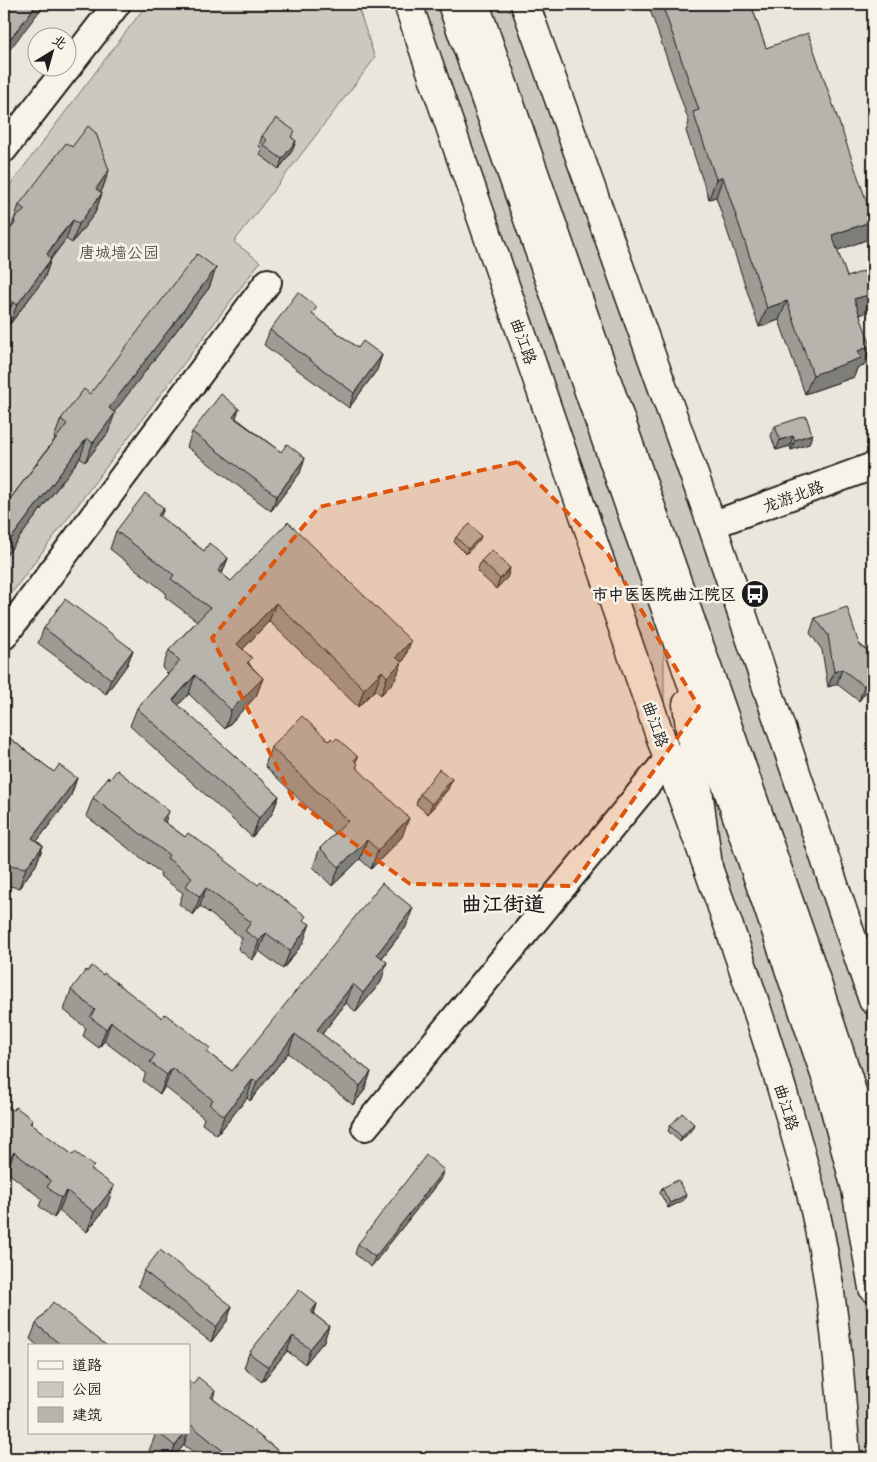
<svg xmlns="http://www.w3.org/2000/svg" width="877" height="1462" font-family="'Patrick Hand','LXGW WenKai TC',sans-serif">
  <rect width="100%" height="100%" fill="#eae6dc"/>
  <filter id="ink" filterUnits="userSpaceOnUse"><feTurbulence type="fractalNoise" baseFrequency=".02" numOctaves="2"/><feDisplacementMap in="SourceGraphic" scale="10" xChannelSelector="R" yChannelSelector="G"/><feConvolveMatrix kernelMatrix="1 2 1 2 8 2 1 2 1" color-interpolation-filters="sRGB"/></filter>
  <g filter="url(#ink)">
    <g fill="#ccc8c0" stroke="#74726e">
      <polygon points="147,4 357,4 375,58 234,242 260,262 4,603 4,193"/>
      <polygon points="422,4 442,4 664,642 664,703"/>
      <polygon points="490,4 515,4 873,1032 873,1123 850,1039 823,956"/>
      <polygon points="709,764 815,1075 851,1222 867,1313 873,1369 873,1458 857,1458 854,1404 718,862"/>
    </g>
    <g fill="none" stroke-linecap="round" stroke-linejoin="round">
      <defs>
        <g id="minor">
          <polyline points="68,67 117,4"/>
          <polyline points="4,149 67,68"/>
          <polyline points="712,525 873,466"/>
          <polyline points="4,636 268,282"/>
          <polyline points="365,1127 668,759"/>
        </g>
        <g id="major">
          <path d="M408,4L668,759C707,863 745,967 777,1073C791,1120 806,1167 816,1215C834,1295 840,1377 846,1458"/>
          <polyline points="525,4 712,525 873,1000"/>
        </g>
        <g id="highway">
          <polyline points="452,4 679,646 828,1083 856,1189 873,1288"/>
          <polyline points="475,4 809,959 848,1078 873,1168"/>
          <polyline points="687,704 708,866"/>
        </g>
      </defs>
      <use href="#minor" stroke="#1c1c1c" stroke-width="30"/>
      <use href="#major" stroke="#1c1c1c" stroke-width="31"/>
      <use href="#highway" stroke="#1c1c1c" stroke-width="31"/>
      <use href="#minor" stroke="#f7f3e8" stroke-width="26"/>
      <use href="#major" stroke="#f7f3e8" stroke-width="28"/>
      <use href="#highway" stroke="#f7f3e8" stroke-width="28"/>
    </g>
    <g fill="#9d9b94" stroke="#1c1c1c">
      <polygon points="648,4 751,4 766,48 866,240 837,250 847,277 872,294 865,313 860,315 864,366 857,368 854,377 805,394 779,320 759,327 716,197 709,199 686,131 689,122"/>
      <polygon points="262,136 292,138 296,141 292,151 279,169 260,155 262,149 259,146"/>
      <polygon points="72,147 109,170 102,190 100,192 102,193 95,213 72,243 66,239 51,259 44,279 10,324 5,321 4,324 4,238 11,229 19,205"/>
      <polygon points="216,268 209,288 114,412 108,433 85,462 80,458 4,558 4,507 55,439 54,438 61,419 90,394"/>
      <polygon points="314,316 358,348 382,355 377,370 349,408 264,345 270,330"/>
      <polygon points="236,418 281,452 305,458 300,473 271,511 187,447 192,432"/>
      <polygon points="775,426 812,434 809,444 791,450 790,446 776,450 771,436"/>
      <polygon points="164,508 160,517 204,551 228,558 222,574 231,581 411,641 404,660 402,662 395,680 381,695 375,690 358,707 269,621 243,649 250,665 263,678 256,696 225,729 189,694 178,705 279,796 272,814 252,837 130,726 137,708 168,674 162,668 169,650 197,621 165,597 166,593 110,549 116,531"/>
      <polygon points="456,537 479,541 466,554 454,542"/>
      <polygon points="481,561 510,568 507,578 496,589 477,571"/>
      <polygon points="815,618 859,644 873,655 873,682 859,701 837,684 828,687 822,650 810,633"/>
      <polygon points="44,628 133,650 127,665 106,694 38,643"/>
      <polygon points="4,734 54,772 77,778 70,798 37,841 43,846 36,865 19,888 4,885"/>
      <polygon points="329,741 334,741 358,757 356,762 357,768 402,837 371,869 360,859 332,886 313,867 320,848 335,834 265,766 271,747"/>
      <polygon points="452,779 448,789 428,814 416,804 420,794"/>
      <polygon points="93,798 165,822 185,837 304,920 303,943 283,969 259,951 252,960 238,949 242,938 200,906 193,915 179,904 183,893 160,876 161,873 86,816"/>
      <polygon points="406,927 382,958 381,982 356,1012 346,1003 322,1034 371,1072 364,1091 353,1105 288,1053 250,1101 247,1098 217,1135 202,1124 204,1118 165,1087 160,1094 143,1081 146,1073 104,1041 99,1048 83,1036 86,1028 64,1010 71,990 208,1053 232,1071"/>
      <polygon points="4,1103 13,1110 33,1120 31,1124 92,1170 107,1206 87,1232 59,1211 54,1218 39,1206 42,1199 7,1172 4,1175"/>
      <polygon points="670,1126 692,1129 680,1142 668,1131"/>
      <polygon points="440,1180 371,1267 355,1254 358,1244"/>
      <polygon points="662,1188 684,1200 668,1208 660,1193"/>
      <polygon points="144,1271 232,1306 227,1321 211,1342 138,1286"/>
      <polygon points="317,1304 314,1314 329,1326 324,1341 305,1364 287,1351 262,1382 244,1368 249,1353"/>
      <polygon points="36,1324 107,1346 38,1346 30,1339"/>
      <polygon points="189,1380 193,1384 215,1391 213,1399 287,1458 201,1458 184,1445 173,1458 159,1458 149,1451 156,1433 189,1433"/>
    </g>
    <g fill="#7f7e78" stroke="#1c1c1c">
      <polygon points="37,4 45,4 4,57 4,47"/>
      <polygon points="296,141 292,151 279,169 282,159"/>
      <polygon points="109,170 102,190 89,208 96,189"/>
      <polygon points="723,177 716,197 709,199 716,179"/>
      <polygon points="102,193 95,213 72,243 79,224"/>
      <polygon points="73,220 66,239 39,274 47,254"/>
      <polygon points="873,221 866,240 825,255 832,235"/>
      <polygon points="51,259 44,279 10,324 17,305"/>
      <polygon points="216,268 209,288 102,428 109,408"/>
      <polygon points="872,294 865,313 847,319 854,299"/>
      <polygon points="13,301 4,324 4,320"/>
      <polygon points="787,301 779,320 759,327 767,308"/>
      <polygon points="871,346 864,366 857,368 854,377 805,394 813,375 858,351"/>
      <polygon points="382,355 377,370 349,408 354,393"/>
      <polygon points="239,409 234,424 233,417"/>
      <polygon points="115,413 108,433 85,462 93,443"/>
      <polygon points="812,434 809,444 791,450 795,440"/>
      <polygon points="793,436 790,446 776,450 780,440"/>
      <polygon points="87,438 80,458 4,558 4,548"/>
      <polygon points="305,458 300,473 271,511 277,496"/>
      <polygon points="164,508 157,526 158,515"/>
      <polygon points="481,536 479,541 466,554 468,549"/>
      <polygon points="228,558 221,576 218,571"/>
      <polygon points="510,568 507,578 496,589 500,579"/>
      <polygon points="276,603 269,621 231,662 237,644"/>
      <polygon points="411,641 404,660 389,675 396,657"/>
      <polygon points="133,650 127,665 106,694 111,679"/>
      <polygon points="402,662 395,680 381,695 387,677"/>
      <polygon points="842,669 837,684 828,687 834,672"/>
      <polygon points="382,671 375,690 358,707 364,689"/>
      <polygon points="873,674 873,682 859,701 864,686"/>
      <polygon points="195,675 189,694 166,718 173,700"/>
      <polygon points="263,678 256,696 225,729 231,710"/>
      <polygon points="77,778 70,798 25,857 32,838"/>
      <polygon points="452,779 448,789 428,814 432,804"/>
      <polygon points="279,796 272,814 252,837 259,818"/>
      <polygon points="169,811 163,829 162,820"/>
      <polygon points="409,818 402,837 371,869 378,850"/>
      <polygon points="367,840 360,859 332,886 339,867"/>
      <polygon points="43,846 36,865 19,888 26,868"/>
      <polygon points="206,888 200,906 193,915 200,897"/>
      <polygon points="413,908 406,927 370,973 377,954"/>
      <polygon points="310,924 303,943 283,969 290,951"/>
      <polygon points="266,933 259,951 252,960 259,941"/>
      <polygon points="387,962 381,982 356,1012 363,993"/>
      <polygon points="353,984 346,1003 312,1047 317,1030"/>
      <polygon points="111,1022 104,1041 99,1048 106,1029"/>
      <polygon points="295,1034 288,1053 250,1101 257,1082"/>
      <polygon points="172,1068 165,1087 160,1094 167,1075"/>
      <polygon points="371,1072 364,1091 353,1105 360,1086"/>
      <polygon points="253,1079 247,1098 217,1135 224,1116"/>
      <polygon points="694,1124 692,1129 680,1142 682,1137"/>
      <polygon points="14,1152 7,1172 4,1175 4,1172 9,1159"/>
      <polygon points="444,1170 440,1180 371,1267 375,1257"/>
      <polygon points="114,1186 107,1206 87,1232 94,1212"/>
      <polygon points="67,1191 59,1211 54,1218 61,1198"/>
      <polygon points="686,1195 684,1200 668,1208 670,1203"/>
      <polygon points="317,1304 312,1319 311,1312"/>
      <polygon points="232,1306 227,1321 211,1342 216,1327"/>
      <polygon points="9,1316 4,1330 4,1322"/>
      <polygon points="329,1326 324,1341 305,1364 310,1349"/>
      <polygon points="293,1336 287,1351 262,1382 268,1367"/>
      <polygon points="185,1433 188,1433 184,1445 173,1458 170,1458 175,1446"/>
    </g>
    <g fill="#b6b4ac" stroke="#1c1c1c">
      <polygon points="4,4 37,4 4,47"/>
      <polygon points="662,4 751,4 766,48 808,33 873,220 873,221 832,235 847,277 864,271 872,294 854,299 871,346 858,351 861,358 813,375 787,301 767,308 723,177 716,179 693,112 699,110"/>
      <polygon points="276,118 295,131 291,137 296,141 282,159 263,145 267,140 262,136"/>
      <polygon points="88,126 96,133 109,170 96,189 102,193 79,224 73,220 58,238 47,254 51,259 17,305 13,301 4,320 4,238 15,223 14,219 25,210 19,205 66,143 72,147"/>
      <polygon points="197,254 216,268 109,408 115,413 93,443 87,438 4,548 4,507 67,424 61,419 84,389 90,394"/>
      <polygon points="298,292 317,307 312,314 358,348 363,341 382,355 354,393 270,330"/>
      <polygon points="221,394 239,409 233,417 281,452 287,444 305,458 277,496 192,432"/>
      <polygon points="806,416 812,434 795,440 793,436 780,440 775,426"/>
      <polygon points="145,493 164,508 158,515 204,551 209,543 228,558 218,571 231,581 288,522 411,641 396,657 402,662 387,677 382,671 364,689 276,603 237,644 252,658 247,663 263,678 231,710 195,675 173,700 279,796 259,818 137,708 180,661 169,650 210,608 171,579 174,575 116,531"/>
      <polygon points="470,524 481,536 468,549 456,537"/>
      <polygon points="492,550 510,568 500,579 481,561"/>
      <polygon points="65,599 133,650 111,679 44,628"/>
      <polygon points="847,607 859,644 873,655 873,674 864,686 842,669 834,672 828,635 815,618"/>
      <polygon points="302,716 329,741 331,738 334,741 337,738 358,757 354,760 358,764 356,767 409,818 378,850 367,840 339,867 320,848 348,821 271,747"/>
      <polygon points="4,734 54,772 59,765 77,778 32,838 43,846 26,868 4,864"/>
      <polygon points="439,769 452,779 432,804 420,794"/>
      <polygon points="117,770 169,811 162,820 185,837 188,833 201,842 258,885 261,882 306,916 303,920 310,924 290,951 266,933 259,941 245,931 251,922 206,888 200,897 186,886 192,877 167,858 169,855 93,798 108,777 110,779"/>
      <polygon points="382,883 413,908 377,954 387,962 363,993 353,984 317,1030 371,1072 360,1086 295,1034 257,1082 253,1079 224,1116 209,1104 213,1100 172,1068 167,1075 150,1062 155,1055 111,1022 106,1029 90,1017 95,1010 71,990 86,970 87,972 92,966 103,975 104,973 162,1018 165,1014 210,1048 207,1052 232,1071"/>
      <polygon points="4,1103 13,1110 16,1107 33,1120 30,1123 73,1155 75,1152 94,1166 91,1169 114,1186 94,1212 67,1191 61,1198 47,1187 51,1181 14,1152 9,1159 4,1155"/>
      <polygon points="682,1113 694,1124 682,1137 670,1126"/>
      <polygon points="426,1155 444,1170 375,1257 358,1244"/>
      <polygon points="678,1180 686,1195 670,1203 662,1188"/>
      <polygon points="160,1250 232,1306 216,1327 144,1271"/>
      <polygon points="299,1290 317,1304 311,1312 329,1326 310,1349 293,1336 268,1367 249,1353"/>
      <polygon points="53,1302 107,1346 62,1346 36,1324"/>
      <polygon points="4,1312 9,1316 4,1322"/>
      <polygon points="198,1377 215,1391 211,1397 287,1458 217,1458 223,1451 191,1425 189,1428 189,1380 193,1384"/>
      <polygon points="159,1433 185,1433 175,1446"/>
    </g>
  </g>
  <path fill="#de560d" fill-opacity="0.2" stroke="#de560d" stroke-width="4" stroke-dasharray="10 6" stroke-linejoin="round" d="M518,462L608,554L699,707L572,886L410,884L293,799L212,638L319,507Z"/>
  <defs>
    <symbol id="bus-disc" viewBox="-11 -11 22 22"><circle r="9.5" fill="#1c1c1c" stroke="#f7f3e8"/><path d="M-5-6H5V4H4V6H2V4H-2V6H-4V4H-5ZM-3.5-4V0h7V-4ZM-3.5 1.2v1.5H-2V1.2ZM2 1.2v1.5H3.5V1.2Z" fill="#fff"/></symbol>
  </defs>
  <g fill-rule="evenodd">
    <use href="#bus-disc" x="739" y="578" width="32" height="32"/>
  </g>
  <g text-anchor="middle" dominant-baseline="central" stroke-width="5" stroke-linejoin="round" paint-order="stroke">
    <g font-size="16" fill="#51504d" stroke="#f7f3e8">
      <text x="119" y="252">唐城墙公园</text>
    </g>
    <g font-size="16" fill="#1c1c1c" stroke="#f7f3e8">
      <text transform="translate(524 341) rotate(71)">曲江路</text>
      <text transform="translate(793 496) rotate(-20)">龙游北路</text>
      <text transform="translate(656 724) rotate(71)">曲江路</text>
      <text transform="translate(787 1107) rotate(73)">曲江路</text>
    </g>
    <g font-size="16" font-weight="bold" fill="#1c1c1c" stroke="#f7f3e8" text-anchor="end">
      <text x="736" y="594">市中医医院曲江院区</text>
    </g>
    <g font-size="21" font-weight="bold" fill="#1c1c1c" stroke="#f7f3e8">
      <text x="503" y="903">曲江街道</text>
    </g>
  </g>
  <rect width="877" height="1462" fill="none" stroke="#f7f3e8" stroke-width="20"/>
  <rect x="10" y="10" width="857" height="1442" fill="none" stroke="#1c1c1c" stroke-width="2" filter="url(#ink)"/>
  <rect x="28" y="1344" width="162" height="90" fill="#f7f3e8" stroke="#9f9d96"/>
  <rect x="38" y="1361" width="25" height="8" fill="#f7f3e8" stroke="#9f9d96"/>
  <text x="72" y="1370" font-size="15" fill="#1c1c1c">道路</text>
  <rect x="38" y="1382" width="25" height="15" fill="#ccc8c0" stroke="#9f9d96"/>
  <text x="72" y="1394" font-size="15" fill="#1c1c1c">公园</text>
  <rect x="38" y="1407" width="25" height="15" fill="#b6b4ac" stroke="#9f9d96"/>
  <text x="72" y="1420" font-size="15" fill="#1c1c1c">建筑</text>
  <g transform="translate(52 52) rotate(37)"><circle r="24" fill="#f7f3e8" stroke="#9f9d96"/>
  <path d="M0-4L9 19L0 12L-9 19Z" fill="#1c1c1c"/>
  <text y="-8" font-size="14" font-weight="bold" text-anchor="middle" fill="#1c1c1c">北</text>
  </g>
</svg>
